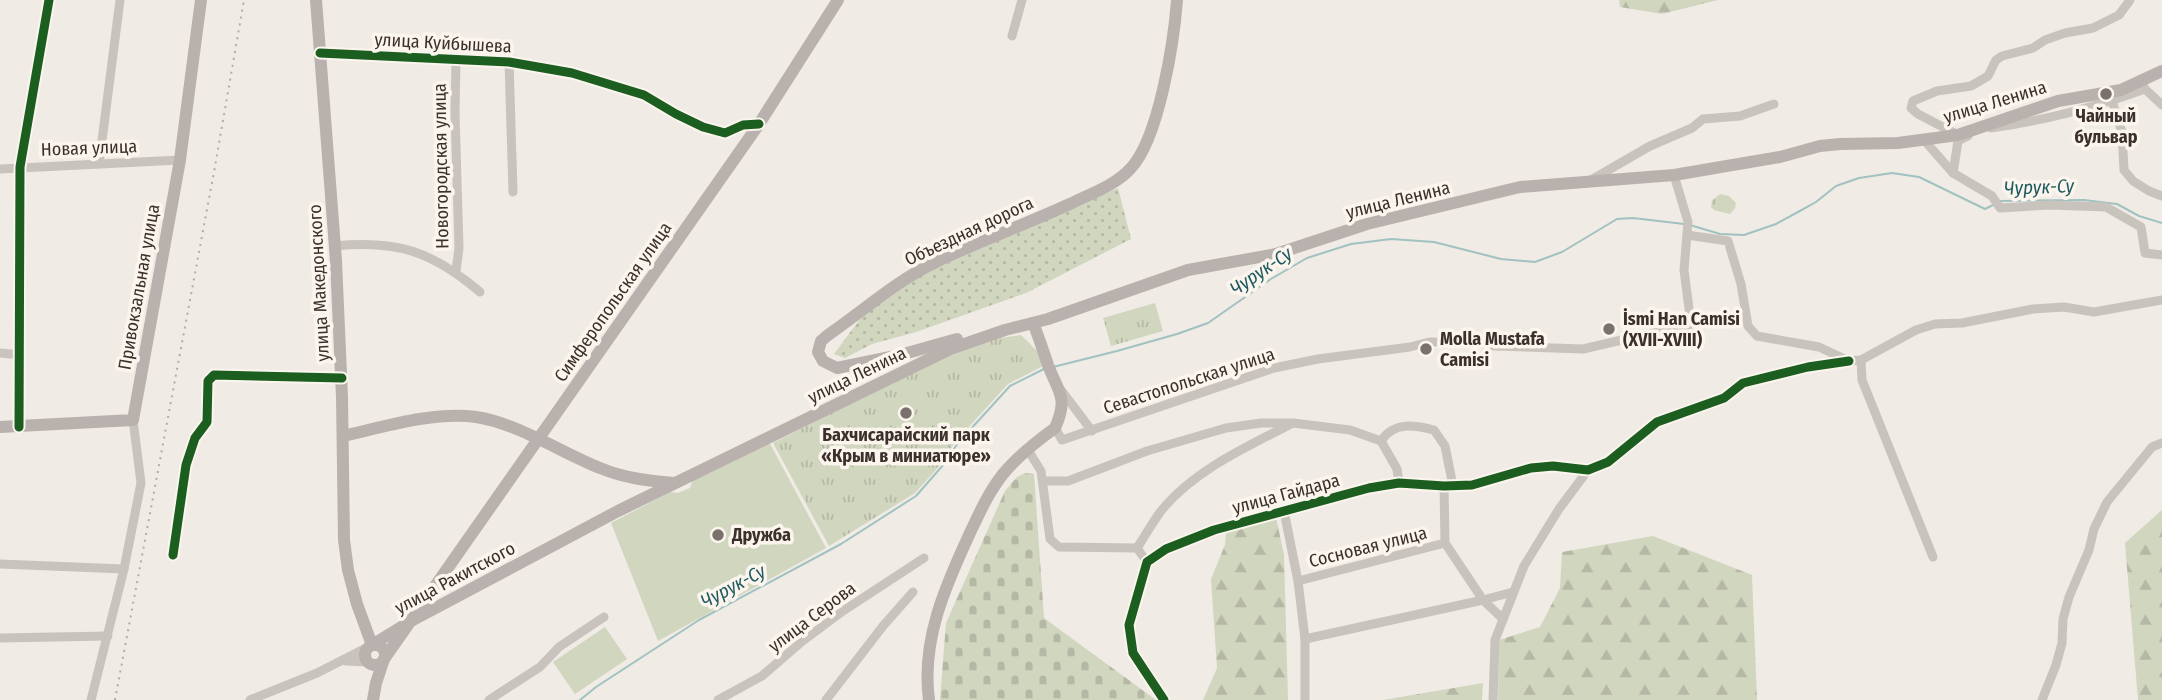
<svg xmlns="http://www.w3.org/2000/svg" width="2162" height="700" font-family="'Fira Sans Condensed',sans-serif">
  <defs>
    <pattern id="grass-dots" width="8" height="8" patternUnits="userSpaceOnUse" patternTransform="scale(1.75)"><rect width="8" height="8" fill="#d1d6bf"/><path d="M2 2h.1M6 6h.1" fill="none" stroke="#b4b8a4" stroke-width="1.8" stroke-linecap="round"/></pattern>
    <pattern id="forest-firs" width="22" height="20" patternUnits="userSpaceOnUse" patternTransform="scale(1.75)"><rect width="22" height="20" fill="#d1d6bf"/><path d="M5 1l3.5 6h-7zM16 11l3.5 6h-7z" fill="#b4b8a4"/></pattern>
    <pattern id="cemetery-stones" width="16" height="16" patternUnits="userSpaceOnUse" patternTransform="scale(1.75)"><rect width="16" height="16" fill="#d1d6bf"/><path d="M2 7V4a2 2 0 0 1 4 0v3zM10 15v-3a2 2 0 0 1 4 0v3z" fill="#b4b8a4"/></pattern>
    <pattern id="park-tufts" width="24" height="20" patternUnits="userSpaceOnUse" patternTransform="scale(1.75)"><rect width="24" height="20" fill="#d1d6bf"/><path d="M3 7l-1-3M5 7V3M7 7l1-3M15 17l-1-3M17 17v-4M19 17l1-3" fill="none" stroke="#b4b8a4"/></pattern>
  </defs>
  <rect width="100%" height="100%" fill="#f0ebe5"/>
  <polygon fill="url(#grass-dots)" points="1118,188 1131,239 1026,293 916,332 872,344 845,358 834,354 863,315 919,276"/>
  <g fill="url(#forest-firs)">
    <polygon points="1619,0 1718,0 1662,14 1620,7"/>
    <polygon points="2162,510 2162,700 2138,700 2125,543"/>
    <polygon points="1276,517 1284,555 1288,700 1203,700 1217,668 1211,579 1225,545 1226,532"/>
    <polygon points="1653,536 1752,575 1757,700 1498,700 1499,640 1540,627 1560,588 1562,552"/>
    <polygon points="1483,683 1482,700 1383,700"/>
  </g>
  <polygon fill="url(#cemetery-stones)" points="1025,473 1034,474 1044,618 1156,700 940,700 946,623 1005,491 1017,477"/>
  <g fill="url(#park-tufts)">
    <polygon points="1720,194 1729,196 1736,203 1735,208 1730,214 1714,210 1711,207 1712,200"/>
    <polygon points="1155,303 1163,331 1111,346 1103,318"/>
    <polygon points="1021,335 1038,352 1043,366 1008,384 955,442 942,463 915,493 829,546 773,443 933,361 1000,338"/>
  </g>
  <g fill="#d1d6bf">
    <polygon points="768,440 826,548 658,641 611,523 670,492 678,493 690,488 693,479"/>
    <polygon points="605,627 627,659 575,694 553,662"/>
  </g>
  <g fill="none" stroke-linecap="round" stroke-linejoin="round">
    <g stroke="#a1c2c1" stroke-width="2">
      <polyline points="2000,201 2084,200 2117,204 2139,216 2162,223"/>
      <polyline points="1690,225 1720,234 1744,235 1776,224 1798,212 1816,202 1836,186 1859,178 1892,173 1919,177 1985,209 1995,204"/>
      <polyline points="1053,367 1117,351 1177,334 1208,323 1271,279 1307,258 1351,244 1391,239 1434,242 1501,259 1535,262 1562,252 1617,219 1633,218 1684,224"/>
      <polyline points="580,700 596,687 699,620 841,544 916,496 944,464 958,443 1010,386 1044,369"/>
    </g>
    <g stroke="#c9c3be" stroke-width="9">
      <polyline points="1012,36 1022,0"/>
      <polyline points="320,53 509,62 572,73 644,95 676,114 703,127 725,133 743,125 759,124"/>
      <polyline points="509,62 513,192"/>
      <polyline points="2142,83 2145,89 2162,105"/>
      <polyline points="2112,101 2122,132 2124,170 2133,181 2149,191 2162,196"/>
      <path d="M1991,128C2047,120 2092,108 2145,89"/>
      <polyline points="1958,135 1918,114 1911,108 1913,101 1937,91 1971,86 1988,76 1996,60 2002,56 2033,48 2045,40 2065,33 2093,28 2119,15 2130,0"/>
      <polyline points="1924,140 1953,173 1992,196 2000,208 2050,205 2106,207 2141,227 2145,253 2162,255"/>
      <polyline points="99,164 120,0"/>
      <polyline points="0,169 180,160"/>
      <polyline points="1953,173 1958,141 1968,136"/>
      <polyline points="1591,180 1650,146 1692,128 1703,119 1740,116 1774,104"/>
      <polyline points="1687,235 1728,241 1741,284 1748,326 1757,336 1819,347 1849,361 1861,360 1916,330 1935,324 1962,323 2033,309 2064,307 2094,312 2162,300"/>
      <path d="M335,246C397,240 432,251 480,292"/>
      <polyline points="456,271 459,248 455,113 456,59"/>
      <polyline points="0,353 21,355"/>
      <polyline points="1861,360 1862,380 1933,557"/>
      <polyline points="1061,390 1092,431"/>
      <polyline points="19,427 20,167 49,0"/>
      <polyline points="1055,428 1062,440 1274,368 1318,359 1410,347 1429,342 1473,342 1495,346 1583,349 1691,324 1684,270 1688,222 1674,175"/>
      <polyline points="1028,450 1041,471 1050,539 1059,547 1137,548 1147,562"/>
      <polyline points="1043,481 1068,481 1147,451 1226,428 1261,423 1293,423 1350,430 1381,441"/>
      <path d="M1399,483L1397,469L1381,441C1394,421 1415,425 1434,430L1445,446L1453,486"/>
      <polyline points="1444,486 1445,543 1483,600 1503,619"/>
      <polyline points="1284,511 1298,581 1305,639 1305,700"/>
      <path d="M1137,548C1145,536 1152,523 1161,511C1193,471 1246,447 1291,424"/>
      <polyline points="173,555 186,465 195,438 207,422 208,381 214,375 342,378"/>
      <polyline points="0,564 124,569"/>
      <polyline points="1298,581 1445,543"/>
      <polyline points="0,638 108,636"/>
      <polyline points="1305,639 1483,600 1513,592"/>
      <polyline points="346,661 367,662"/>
      <polyline points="91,700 124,569 141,483 133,420"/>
      <polyline points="250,700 317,673 372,645"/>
      <polyline points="489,700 540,667 559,647 604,617"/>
      <polyline points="718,700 762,676 800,643 843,611 924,558"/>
      <polyline points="826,700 883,626 913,592"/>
      <polyline points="1164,700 1133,653 1129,625 1147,562 1166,549 1214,530 1369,488 1399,483 1444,486 1472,485 1531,468 1553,466 1588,470 1608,462 1657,422 1724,398 1743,383 1808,367 1849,361"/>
      <polyline points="1493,700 1495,640 1524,566 1559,509 1588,470"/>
      <polyline points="2042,700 2056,665 2062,643 2063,619 2069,597 2089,550 2094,529 2107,502 2152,447 2162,443"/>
    </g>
    <g stroke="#b8b1ad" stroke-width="12">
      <polyline points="316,0 336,261 342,397 344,540 348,570 357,604 372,645 411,621 618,511 950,349 1005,330 1048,319 1188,270 1276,254 1367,224 1520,187 1674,175 1780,157 1820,146 1840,144 1898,143 1958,135 2058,101 2121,90 2162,71"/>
      <path d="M957,339L900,355L837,368L823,361L818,352L821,341L828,335C863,311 896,281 934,263C980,241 1026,224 1072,203C1092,193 1116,185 1131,168C1159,138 1174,41 1177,0"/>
      <polyline points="0,427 133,420 180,160 201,0"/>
      <path d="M343,436C383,427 435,411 476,417C517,423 562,453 600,468C624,478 649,481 674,483"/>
      <circle cx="375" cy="655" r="10"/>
      <polyline points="373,700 376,683 384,659 759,124 838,0"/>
      <path d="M929,700C921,641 945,587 969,535C979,514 988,493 1003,474C1017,457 1037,441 1055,428C1069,397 1058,392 1048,365C1043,351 1039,337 1033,323"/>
    </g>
    <polyline stroke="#b1aca8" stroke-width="2" stroke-dasharray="2 5" stroke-linecap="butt" points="115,700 214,172 244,0"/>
    <defs>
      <g id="cycleway">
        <polyline points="320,53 509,62 572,73 644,95 676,114 703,127 725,133 743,125 759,124"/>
        <polyline points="19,427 20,167 49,0"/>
        <polyline points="173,555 186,465 195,438 207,422 208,381 214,375 342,378"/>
        <polyline points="1164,700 1133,653 1129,625 1147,562 1166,549 1214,530 1369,488 1399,483 1444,486 1472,485 1531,468 1553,466 1588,470 1608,462 1657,422 1724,398 1743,383 1808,367 1849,361"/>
      </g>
    </defs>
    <use href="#cycleway" stroke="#fbf5ee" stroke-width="13"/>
    <use href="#cycleway" stroke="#1b5e20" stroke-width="9"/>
  </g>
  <g fill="#7a716c" stroke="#fbf5ee" stroke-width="2.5">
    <circle cx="2106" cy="94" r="7"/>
    <circle cx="1609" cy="329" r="7"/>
    <circle cx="1426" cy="349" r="7"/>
    <circle cx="906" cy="413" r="7"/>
    <circle cx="718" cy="535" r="7"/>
  </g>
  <g text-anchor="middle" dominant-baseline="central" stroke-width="7" stroke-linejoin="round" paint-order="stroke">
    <g font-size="18" fill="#3b302b" stroke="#fbf5ee">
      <text transform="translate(443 43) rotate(3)">улица Куйбышева</text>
      <text transform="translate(1995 102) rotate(-17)">улица Ленина</text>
      <text transform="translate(89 148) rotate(-2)">Новая улица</text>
      <text transform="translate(441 166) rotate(-91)">Новогородская улица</text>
      <text transform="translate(1398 200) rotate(-14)">улица Ленина</text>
      <text transform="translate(969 231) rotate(-25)">Объездная дорога</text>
      <text transform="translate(319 283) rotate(-93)">улица Македонского</text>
      <text transform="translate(139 287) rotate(-80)">Привокзальная улица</text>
      <text transform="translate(613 302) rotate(-55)">Симферопольская улица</text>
      <text transform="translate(857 375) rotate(-26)">улица Ленина</text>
      <text transform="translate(1189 381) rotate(-18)">Севастопольская улица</text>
      <text transform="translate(1286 494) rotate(-15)">улица Гайдара</text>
      <text transform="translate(1368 547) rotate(-14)">Сосновая улица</text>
      <text transform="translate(455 578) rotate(-28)">улица Ракитского</text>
      <text transform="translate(812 617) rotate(-37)">улица Серова</text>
    </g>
    <g font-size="18" font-weight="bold" fill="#3b302b" stroke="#fbf5ee" text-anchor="start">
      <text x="2106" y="116" text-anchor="middle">Чайный<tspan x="2106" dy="21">бульвар</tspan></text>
      <text x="1623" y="319">İsmi Han Camisi<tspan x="1623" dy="21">(XVII-XVIII)</tspan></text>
      <text x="1440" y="339">Molla Mustafa<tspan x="1440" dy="21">Camisi</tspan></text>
      <text x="906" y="435" text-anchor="middle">Бахчисарайский парк<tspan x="906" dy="21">«Крым в миниатюре»</tspan></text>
      <text x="732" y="535">Дружба</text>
    </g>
    <g font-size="19" font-style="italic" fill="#1f5a5e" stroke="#fbf5ee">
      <text transform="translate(2039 187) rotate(-2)">Чурук-Су</text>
      <text transform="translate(1261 271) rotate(-34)">Чурук-Су</text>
      <text transform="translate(733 586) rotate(-28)">Чурук-Су</text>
    </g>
  </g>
</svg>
